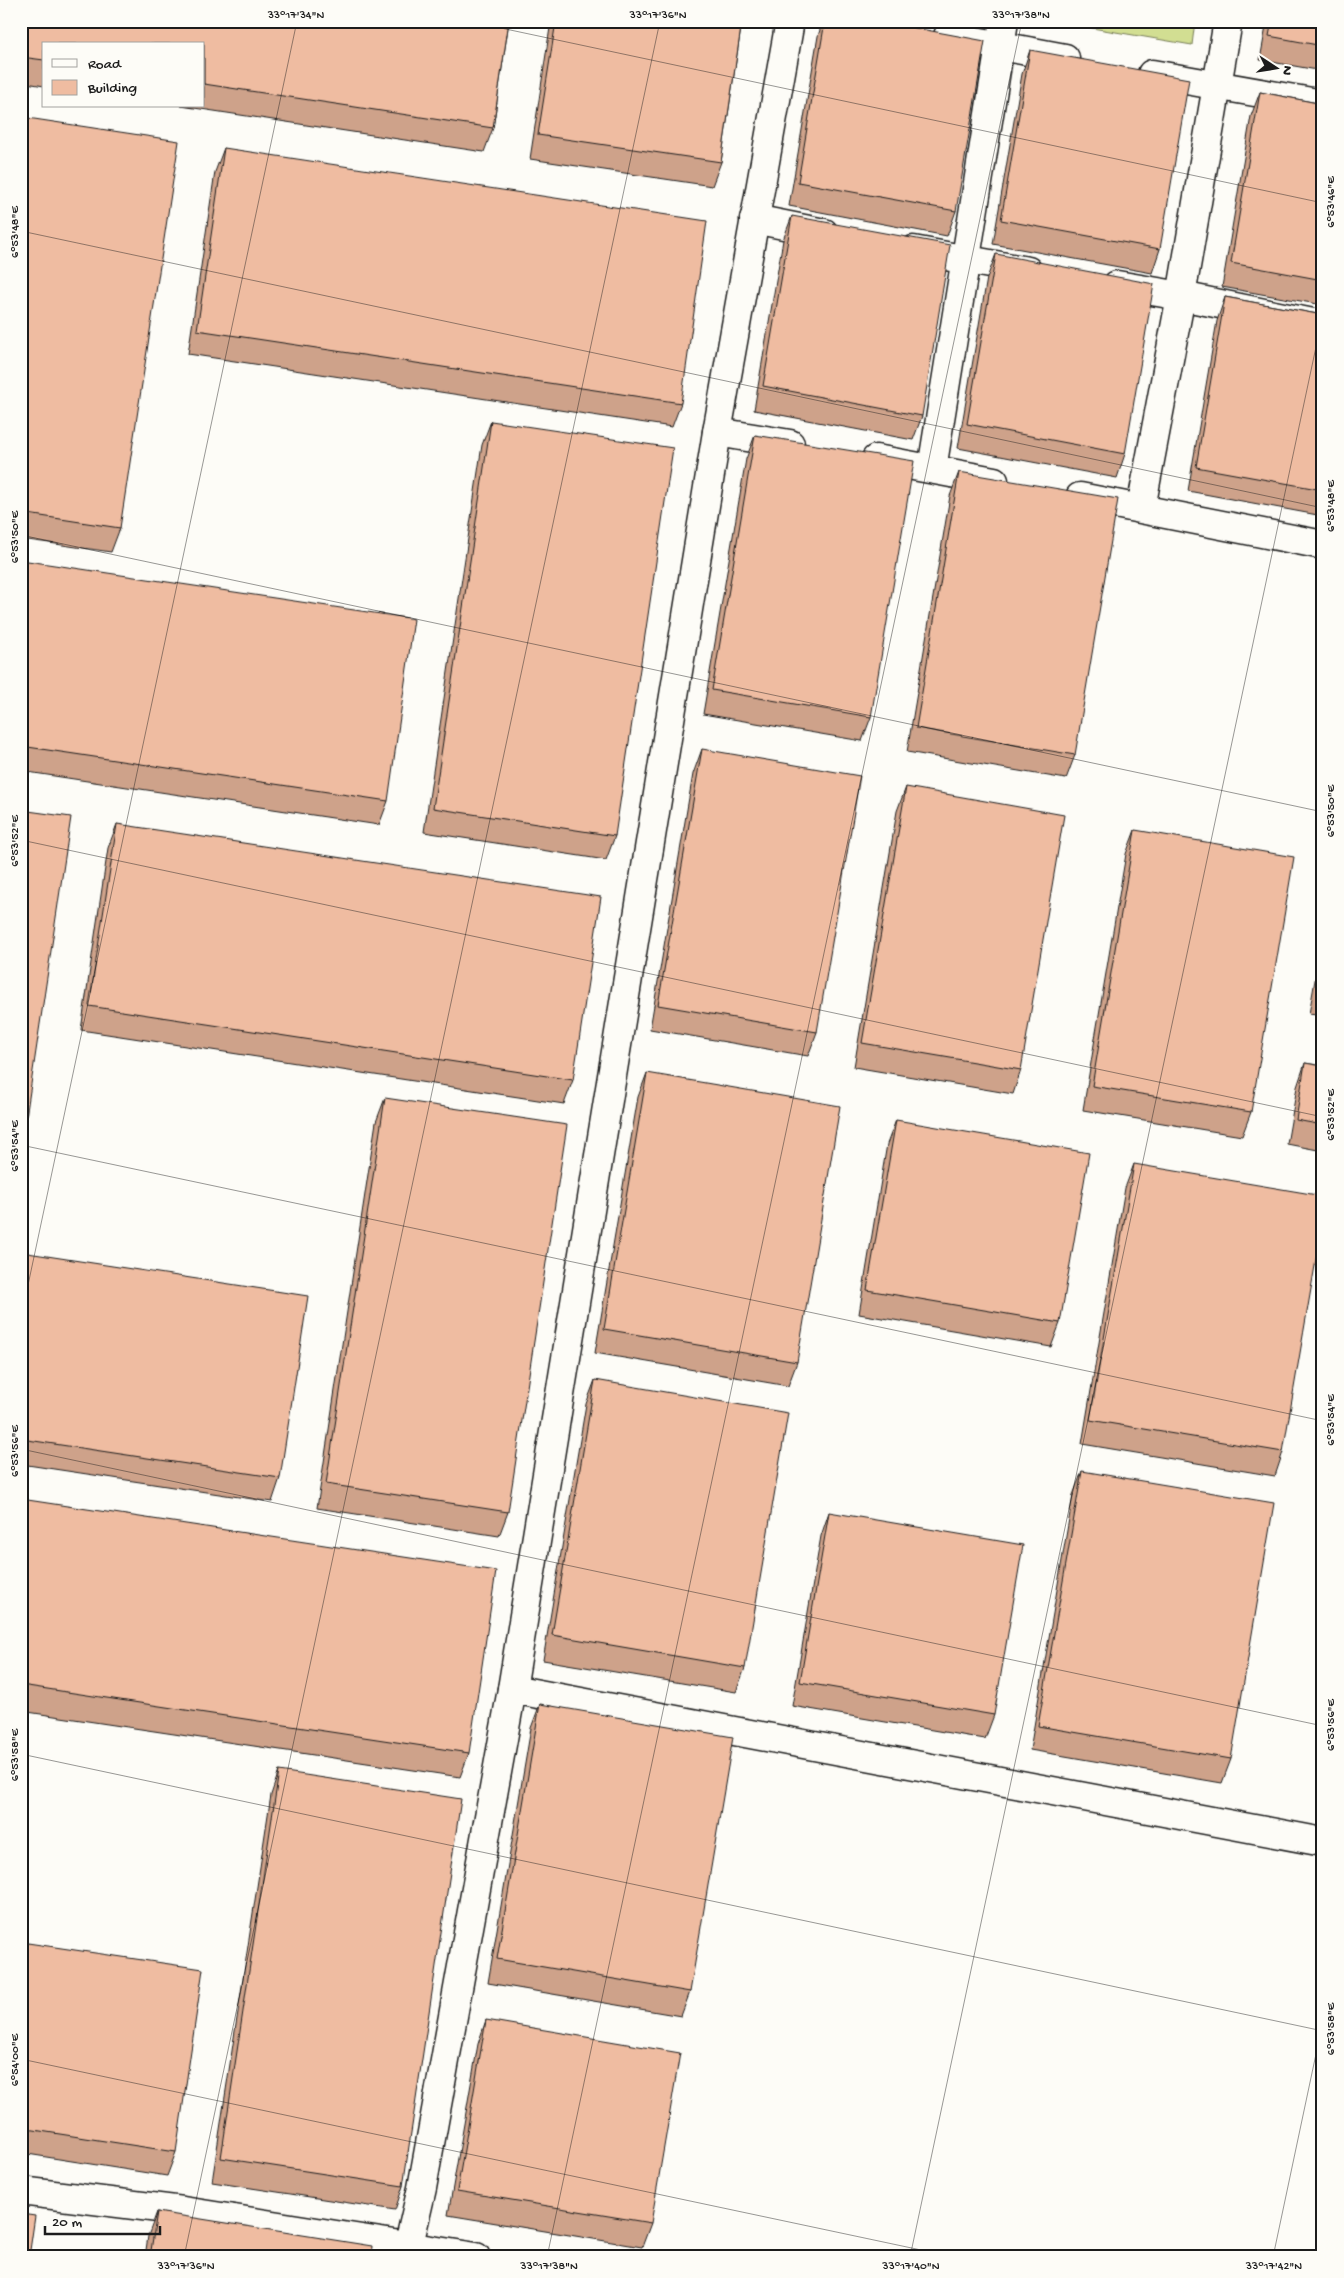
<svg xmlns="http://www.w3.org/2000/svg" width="1344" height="2278" font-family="'Gochi Hand',sans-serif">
  <rect width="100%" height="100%" fill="#fdfcf7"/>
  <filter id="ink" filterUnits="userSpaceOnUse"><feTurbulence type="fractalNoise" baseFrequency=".02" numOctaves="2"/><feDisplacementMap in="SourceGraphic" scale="10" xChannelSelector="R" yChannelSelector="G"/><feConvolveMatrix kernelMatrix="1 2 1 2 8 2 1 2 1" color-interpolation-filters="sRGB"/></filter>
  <g filter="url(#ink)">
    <polygon fill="#d2de92" stroke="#777d57" points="1051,21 1195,21 1192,45"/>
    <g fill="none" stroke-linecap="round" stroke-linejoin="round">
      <defs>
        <g id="minor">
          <polyline points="948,36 1065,58"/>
          <polyline points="1152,74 1323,104"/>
          <polyline points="754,219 824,233"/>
          <polyline points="913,250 1028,271"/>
          <polyline points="1117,285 1181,296 1323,325"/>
          <polyline points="717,432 790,444"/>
          <polyline points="876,459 994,481"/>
          <polyline points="932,469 1004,21"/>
          <polyline points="1080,497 1323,545"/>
          <polyline points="1141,508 1181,296 1228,21"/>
          <polyline points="512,1689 1323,1842"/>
          <polyline points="21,2191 183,2211 476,2257"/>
          <polyline points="406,2257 422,2188 512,1689 717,432 790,21"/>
        </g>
      </defs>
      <use href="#minor" stroke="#1c1c1c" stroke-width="31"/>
      <use href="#minor" stroke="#fdfcf7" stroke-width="28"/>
    </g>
    <g fill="#cea28a" stroke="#1c1c1c">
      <polygon points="21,21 509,21 493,128 484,152 181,106 204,106 204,44 44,44 44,86 21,82"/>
      <polygon points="551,21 742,21 721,162 712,186 530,159"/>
      <polygon points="823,21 878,21 956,211 947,236 789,206 818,36"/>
      <polygon points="1267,21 1323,21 1323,71 1260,60"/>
      <polygon points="1030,50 1160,249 1152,273 993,244 1022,74"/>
      <polygon points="1260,92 1323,104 1323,305 1222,287 1251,116"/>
      <polygon points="21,117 120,528 111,552 21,539"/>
      <polygon points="224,148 681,403 672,427 188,354 215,172"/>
      <polygon points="792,216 922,416 913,440 754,410 783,240"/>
      <polygon points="996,254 1125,454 1117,478 958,448 987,278"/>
      <polygon points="1225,297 1323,315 1323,516 1188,491 1217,321"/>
      <polygon points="491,421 615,836 606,860 424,832 482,445"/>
      <polygon points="755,435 871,717 862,741 703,714 746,459"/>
      <polygon points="959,472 1075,755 1066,779 907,752 950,496"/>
      <polygon points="21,560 388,801 379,825 21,771"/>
      <polygon points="702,749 817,1032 808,1056 650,1029 693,774"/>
      <polygon points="906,787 1021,1070 1013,1094 854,1067 897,811"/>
      <polygon points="117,824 573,1080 564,1104 81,1030 108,848"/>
      <polygon points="1135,830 1251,1112 1242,1136 1083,1110 1126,854"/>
      <polygon points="1323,947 1323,1016 1309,1014 1319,957"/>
      <polygon points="1305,1063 1323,1066 1323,1151 1287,1144 1297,1087"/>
      <polygon points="647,1073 797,1362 788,1386 595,1353 638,1097"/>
      <polygon points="385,1098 508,1512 499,1536 317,1508 376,1122"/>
      <polygon points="896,1120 1060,1323 1051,1347 859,1314 887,1144"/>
      <polygon points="1134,1164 1283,1452 1275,1476 1082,1444 1125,1188"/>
      <polygon points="21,1252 280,1478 272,1502 21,1464"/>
      <polygon points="595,1380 745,1668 736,1692 543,1660 586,1404"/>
      <polygon points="1082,1471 1231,1759 1222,1783 1030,1750 1073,1495"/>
      <polygon points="21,1499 469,1753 460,1777 21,1711"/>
      <polygon points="829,1512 994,1715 985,1739 792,1706 821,1536"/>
      <polygon points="540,1704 690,1992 681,2016 488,1983 531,1728"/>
      <polygon points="279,1771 403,2186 395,2210 212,2182 271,1795"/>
      <polygon points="21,1942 176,2152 167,2176 21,2153"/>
      <polygon points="486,2020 651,2223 642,2247 448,2215 478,2044"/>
      <polygon points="157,2212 371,2257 145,2257 148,2236"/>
      <polygon points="1323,2224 1323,2257 1318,2257"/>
    </g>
    <g fill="#efbca1" stroke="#1c1c1c">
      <polygon points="21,21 509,21 493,128 204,84 204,44 44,44 44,60 21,57"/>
      <polygon points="556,21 742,21 721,162 538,135"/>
      <polygon points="825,21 878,21 985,41 956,211 798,182"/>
      <polygon points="1272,21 1323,21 1323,46 1269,36"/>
      <polygon points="1030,50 1189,79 1160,249 1001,220"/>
      <polygon points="1260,92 1323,104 1323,280 1231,263"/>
      <polygon points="21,117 179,141 120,528 21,513"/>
      <polygon points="224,148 707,221 681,403 197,330"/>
      <polygon points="792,216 950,245 922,416 763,386"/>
      <polygon points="996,254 1154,284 1125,454 967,424"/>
      <polygon points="1225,297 1323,315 1323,490 1196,467"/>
      <polygon points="491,421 673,448 615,836 433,808"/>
      <polygon points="755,435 914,461 871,717 712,690"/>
      <polygon points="959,472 1118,499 1075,755 916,728"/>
      <polygon points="21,560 414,619 388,801 21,746"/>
      <polygon points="702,749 860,776 817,1032 658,1005"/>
      <polygon points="906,787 1064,815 1021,1070 862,1043"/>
      <polygon points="21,810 71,817 21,1151"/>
      <polygon points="117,824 601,897 573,1080 89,1006"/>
      <polygon points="1135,830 1294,857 1251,1112 1092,1086"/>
      <polygon points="1323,961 1323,990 1318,990"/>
      <polygon points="1305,1063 1323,1066 1323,1125 1296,1120"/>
      <polygon points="647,1073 840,1106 797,1362 604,1329"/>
      <polygon points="385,1098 567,1125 508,1512 326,1484"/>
      <polygon points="896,1120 1089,1153 1060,1323 867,1290"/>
      <polygon points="1134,1164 1323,1196 1323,1219 1283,1452 1090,1420"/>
      <polygon points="21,1252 308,1296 280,1478 21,1439"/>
      <polygon points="595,1380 788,1413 745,1668 552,1635"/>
      <polygon points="1082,1471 1274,1503 1231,1759 1038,1726"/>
      <polygon points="21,1499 496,1571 469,1753 21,1685"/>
      <polygon points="829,1512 1023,1545 994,1715 800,1682"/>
      <polygon points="540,1704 733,1737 690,1992 497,1959"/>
      <polygon points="279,1771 461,1799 403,2186 221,2158"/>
      <polygon points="21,1942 203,1969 176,2152 21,2128"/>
      <polygon points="486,2020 680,2053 651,2223 457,2191"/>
      <polygon points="157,2212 372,2246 371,2257 150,2257"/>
      <polygon points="21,2214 35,2216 29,2257 21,2257"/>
    </g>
  </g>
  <path fill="none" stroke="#1c1c1c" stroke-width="1" stroke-opacity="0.45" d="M468,21L1323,203M21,231L1323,508M21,535L1323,812M21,840L1323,1117M21,1145L1323,1421M21,1318L297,21M21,1449L1323,1726M21,1754L1323,2031M21,2059L954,2257M184,2257L660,21M547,2257L1022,21M910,2257L1323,314M1273,2257L1323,2021"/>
  <rect width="1344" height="2278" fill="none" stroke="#fdfcf7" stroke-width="55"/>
  <rect x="42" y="42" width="162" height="65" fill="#fdfcf7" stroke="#a3a29f"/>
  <rect x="52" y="59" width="25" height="8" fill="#fdfcf7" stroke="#a3a29f"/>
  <text x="88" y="68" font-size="15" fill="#1c1c1c">Road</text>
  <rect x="52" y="80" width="25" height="15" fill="#efbca1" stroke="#a3a29f"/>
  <text x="88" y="92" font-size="15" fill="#1c1c1c">Building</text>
  <g transform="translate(1276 68) rotate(102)" stroke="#fdfcf7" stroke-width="4" paint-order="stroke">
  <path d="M0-4L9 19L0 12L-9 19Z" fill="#1c1c1c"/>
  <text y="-8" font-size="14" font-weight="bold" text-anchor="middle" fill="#1c1c1c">N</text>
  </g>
  <path d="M45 2226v8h115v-8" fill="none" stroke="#1c1c1c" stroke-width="2.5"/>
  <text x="52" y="2226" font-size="15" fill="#1c1c1c" stroke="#fdfcf7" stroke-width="4" paint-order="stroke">20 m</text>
  <rect x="28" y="28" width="1288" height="2222" fill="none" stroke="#1c1c1c" stroke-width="2"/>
  <g font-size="12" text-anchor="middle" fill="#1c1c1c">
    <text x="296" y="18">33°17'34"N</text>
    <text x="658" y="18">33°17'36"N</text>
    <text x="1021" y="18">33°17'38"N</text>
    <text transform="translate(1330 202) rotate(-90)" y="4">6°53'46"E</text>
    <text transform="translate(14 232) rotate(-90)" y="4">6°53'48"E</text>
    <text transform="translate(1330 506) rotate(-90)" y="4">6°53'48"E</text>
    <text transform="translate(14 537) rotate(-90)" y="4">6°53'50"E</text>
    <text transform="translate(1330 811) rotate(-90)" y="4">6°53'50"E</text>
    <text transform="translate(14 841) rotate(-90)" y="4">6°53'52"E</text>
    <text transform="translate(1330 1115) rotate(-90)" y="4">6°53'52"E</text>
    <text transform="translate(14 1146) rotate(-90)" y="4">6°53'54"E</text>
    <text transform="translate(1330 1420) rotate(-90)" y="4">6°53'54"E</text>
    <text transform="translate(14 1451) rotate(-90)" y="4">6°53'56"E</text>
    <text transform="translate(1330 1725) rotate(-90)" y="4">6°53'56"E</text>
    <text transform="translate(14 1755) rotate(-90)" y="4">6°53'58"E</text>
    <text transform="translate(1330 2029) rotate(-90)" y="4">6°53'58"E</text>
    <text transform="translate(14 2060) rotate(-90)" y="4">6°54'00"E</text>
    <text x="186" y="2269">33°17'36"N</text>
    <text x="549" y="2269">33°17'38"N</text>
    <text x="911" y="2269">33°17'40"N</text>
    <text x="1274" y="2269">33°17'42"N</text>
  </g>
</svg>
